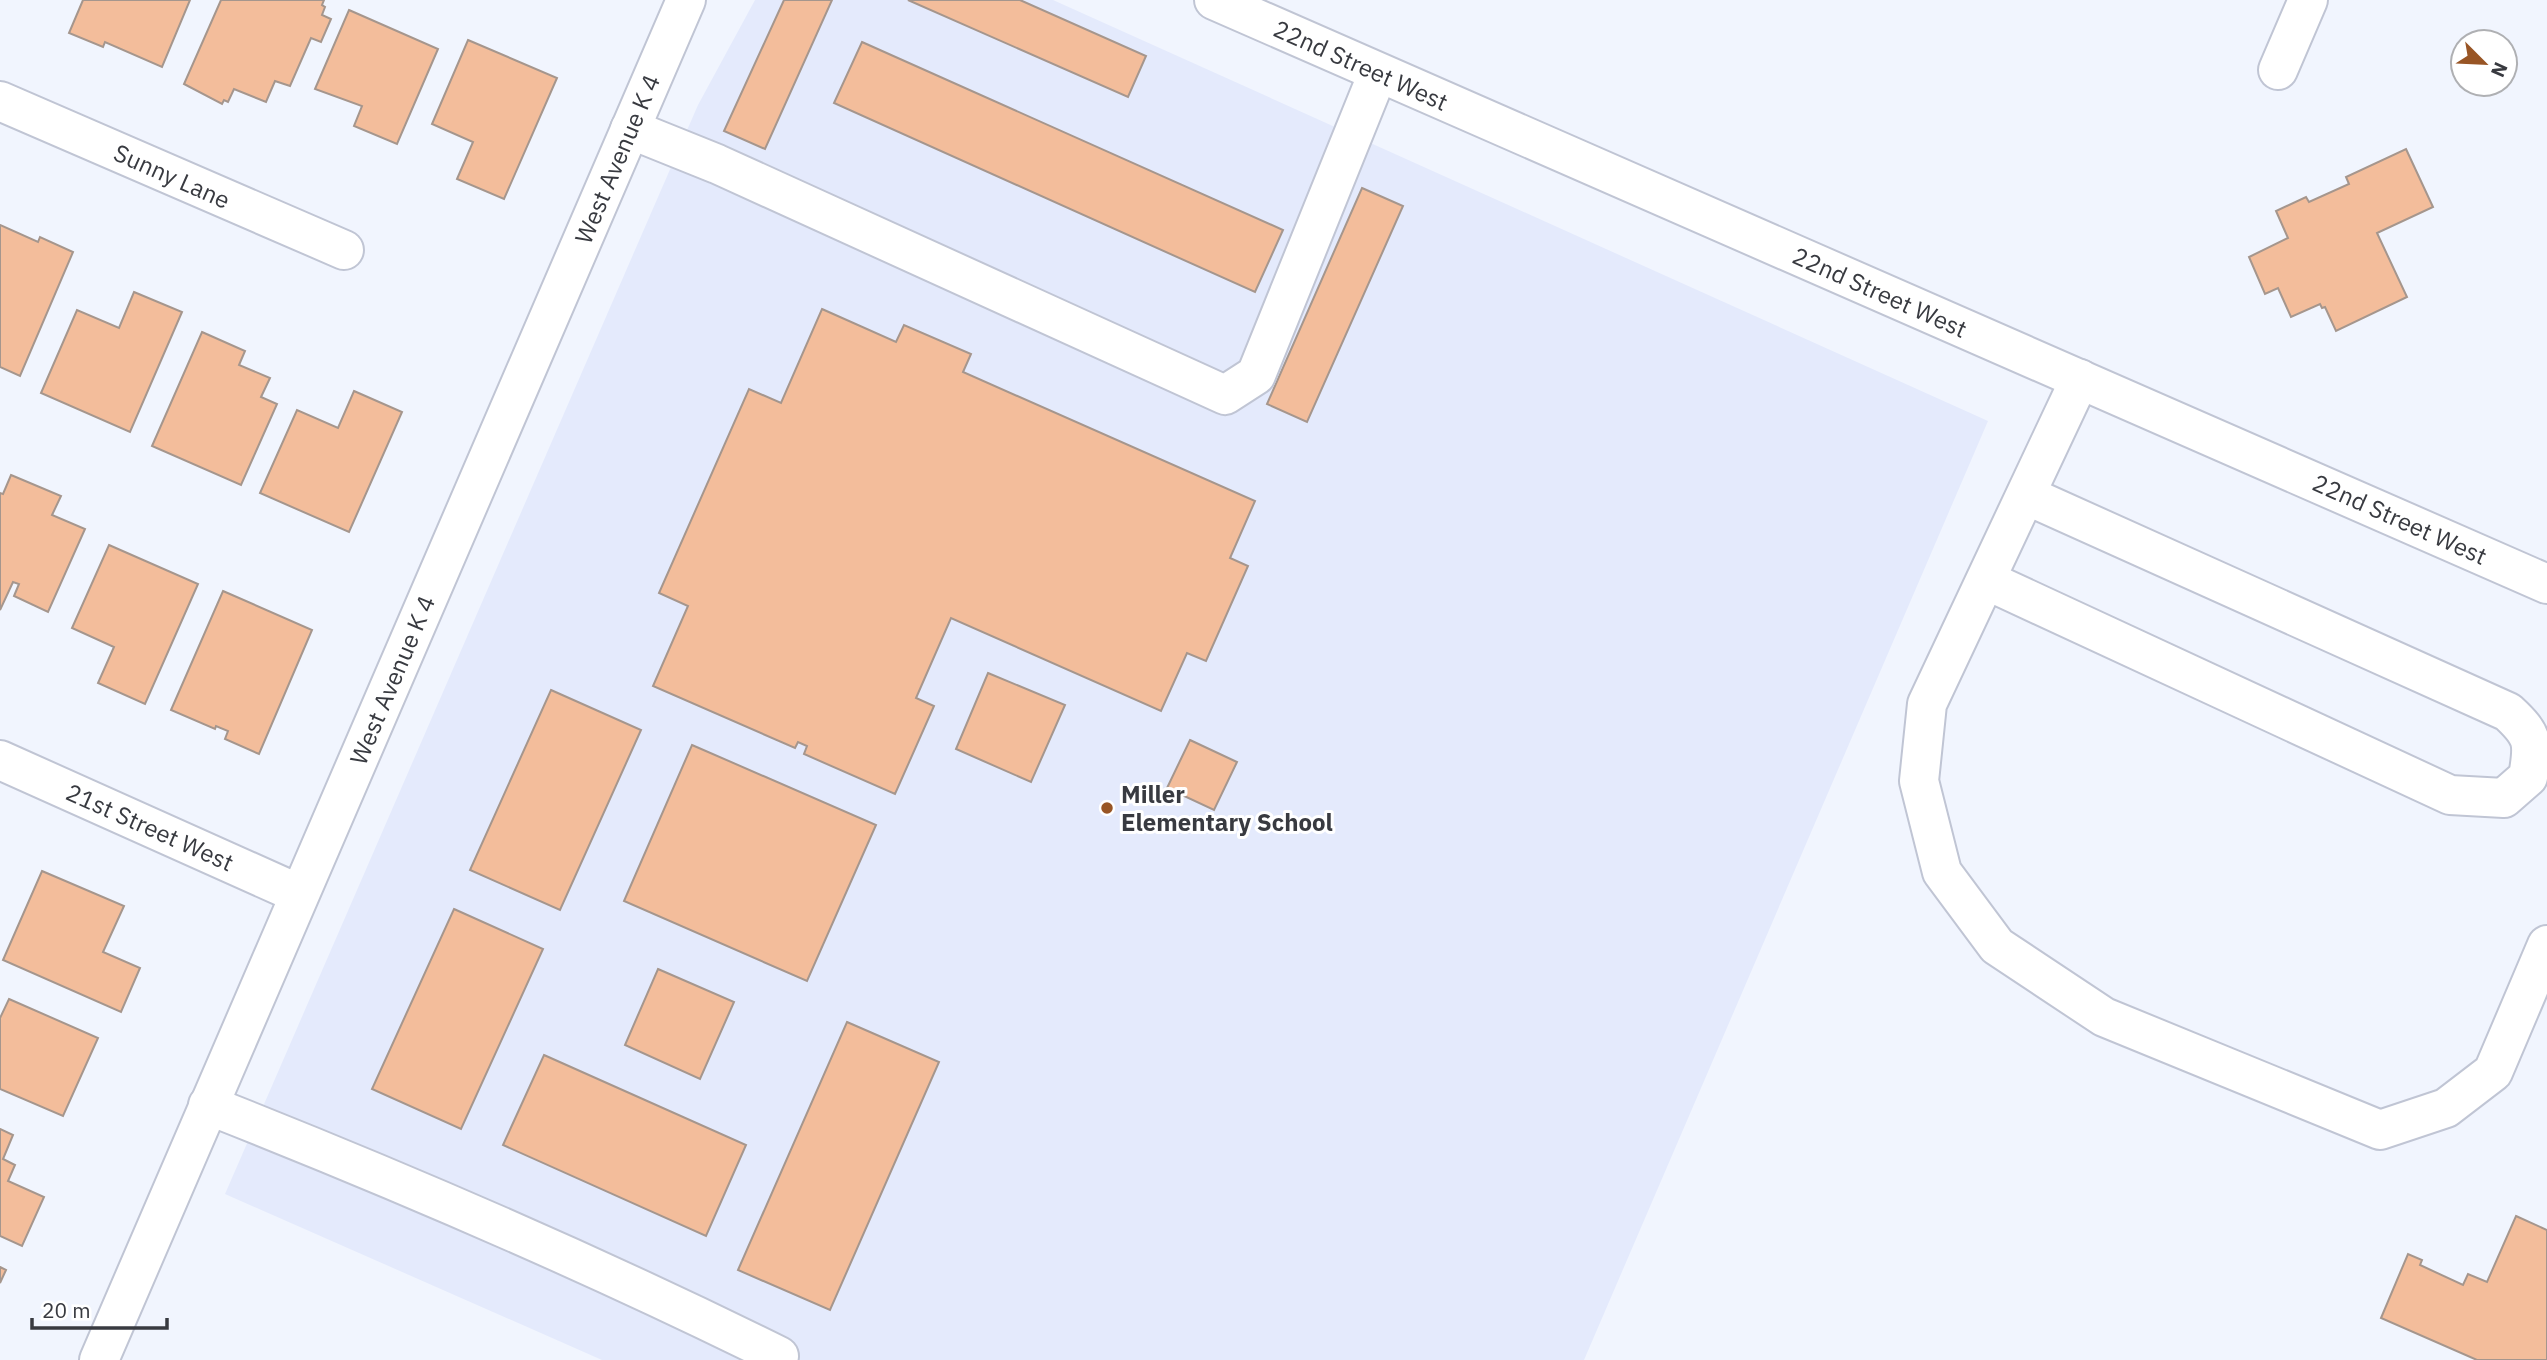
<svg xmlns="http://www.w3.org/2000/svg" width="2547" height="1360" font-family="'IBM Plex Sans',sans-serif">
  <rect width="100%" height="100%" fill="#f1f5fe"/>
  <polygon fill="#e4eafc" points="755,0 1053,0 1988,421 1584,1360 602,1360 225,1194 698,105"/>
  <g fill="#f3bd9b" stroke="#a5968d" stroke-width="2">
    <polygon points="83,0 190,0 162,67 105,42 103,47 69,33"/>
    <polygon points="221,0 324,0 322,5 325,7 322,15 331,19 321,42 311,38 290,86 275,81 266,102 234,89 228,102 224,100 222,104 184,84"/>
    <polygon points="784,0 832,0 765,149 724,131"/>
    <polygon points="908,0 1020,0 1146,56 1128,97"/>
    <polygon points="349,10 438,49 397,144 354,126 362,106 315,89"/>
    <polygon points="468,40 557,78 504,199 457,179 473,142 432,124"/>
    <polygon points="862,42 1283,230 1255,292 834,103"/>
    <polygon points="2406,149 2433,207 2377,233 2407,297 2336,331 2325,307 2322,308 2320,304 2291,317 2278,288 2265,294 2249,257 2288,238 2276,211 2306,197 2309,202 2349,184 2346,177"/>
    <polygon points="1362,188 1403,206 1307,422 1267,404"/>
    <polygon points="0,225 38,242 40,237 73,252 20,376 0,367"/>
    <polygon points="134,292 182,312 130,432 41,393 77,310 119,328"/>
    <polygon points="822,309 896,342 904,325 971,354 963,372 1255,501 1230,558 1248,566 1206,661 1187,653 1161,711 951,618 916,698 934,706 895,794 804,754 807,746 798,742 795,748 653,686 688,606 659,593 749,389 781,403"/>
    <polygon points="202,332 245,351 239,365 270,378 261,397 277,404 241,485 152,446"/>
    <polygon points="354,391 402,412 349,532 260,493 297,410 338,428"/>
    <polygon points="11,475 61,496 52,515 85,529 48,612 14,596 19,584 13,582 0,610 0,493 3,494"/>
    <polygon points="109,545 198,584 145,704 98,683 114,647 72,628"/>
    <polygon points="223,591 312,630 259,754 225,739 228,731 216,726 215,729 171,710"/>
    <polygon points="988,673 1065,705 1031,782 956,749"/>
    <polygon points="551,690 641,730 560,910 470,870"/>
    <polygon points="1190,740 1237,762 1214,810 1167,788"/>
    <polygon points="692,745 876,825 807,981 624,901"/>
    <polygon points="42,871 124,906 103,952 140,968 121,1012 3,960"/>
    <polygon points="454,909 543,949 461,1129 372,1089"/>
    <polygon points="658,969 734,1002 700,1079 625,1045"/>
    <polygon points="9,999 98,1038 63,1116 0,1089 0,1018"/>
    <polygon points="847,1022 939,1062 830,1310 738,1270"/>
    <polygon points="544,1055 746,1145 706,1236 503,1145"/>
    <polygon points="0,1129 13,1135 3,1159 15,1165 8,1181 44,1197 22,1246 0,1236"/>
    <polygon points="2516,1216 2547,1230 2547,1360 2477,1360 2381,1318 2408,1254 2422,1260 2420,1265 2463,1285 2468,1274 2487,1282"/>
    <polygon points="0,1267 6,1270 0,1283"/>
  </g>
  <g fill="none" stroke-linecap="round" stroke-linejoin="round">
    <defs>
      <g id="minor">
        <polyline points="1214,0 2547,584"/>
        <polyline points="2278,70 2308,0"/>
        <polyline points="0,101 344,250"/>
        <polyline points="630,129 717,164 1225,395 1256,375 1378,73"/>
        <polyline points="2080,379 1927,704 1919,781 1942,872 1997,946 2104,1017 2380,1130 2446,1108 2493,1072 2547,945"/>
        <path d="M1986,580L2450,795L2504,798L2528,777C2534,743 2534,736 2508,712L2026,495"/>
        <polyline points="0,760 299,894"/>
        <path d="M208,1105C401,1181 593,1264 779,1356"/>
        <polyline points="99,1360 686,0"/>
      </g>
    </defs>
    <use href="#minor" stroke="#c0c5d4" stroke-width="42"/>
    <use href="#minor" stroke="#fff" stroke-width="38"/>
  </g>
  <circle fill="#985525" stroke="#fff" stroke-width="2.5" cx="1107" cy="808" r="7"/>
  <g text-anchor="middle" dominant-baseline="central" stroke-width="6" stroke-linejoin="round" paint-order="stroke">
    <g font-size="24" fill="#383a40" stroke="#fff">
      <text transform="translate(1361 65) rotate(24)">22nd Street West</text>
      <text transform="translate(617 159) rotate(-67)">West Avenue K 4</text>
      <text transform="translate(172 176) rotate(24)">Sunny Lane</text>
      <text transform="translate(1880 292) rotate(24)">22nd Street West</text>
      <text transform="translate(2400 519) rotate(24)">22nd Street West</text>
      <text transform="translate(392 680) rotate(-67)">West Avenue K 4</text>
      <text transform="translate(150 827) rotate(24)">21st Street West</text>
    </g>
    <g font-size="24" font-weight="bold" fill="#383a40" stroke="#fff" text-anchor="start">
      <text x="1121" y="794">Miller<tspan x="1121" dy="28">Elementary School</tspan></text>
    </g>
  </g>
  <g transform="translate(2484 63) rotate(114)"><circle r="33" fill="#ffffff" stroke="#afb0b3" stroke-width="2"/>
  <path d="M0-5L12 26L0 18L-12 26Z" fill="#985525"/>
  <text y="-10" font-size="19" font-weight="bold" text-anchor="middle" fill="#383a40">N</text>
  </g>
  <path d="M32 1318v10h135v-10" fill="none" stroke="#383a40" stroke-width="3.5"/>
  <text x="42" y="1318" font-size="21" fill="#383a40" stroke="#ffffff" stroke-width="5" paint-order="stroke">20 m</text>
</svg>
